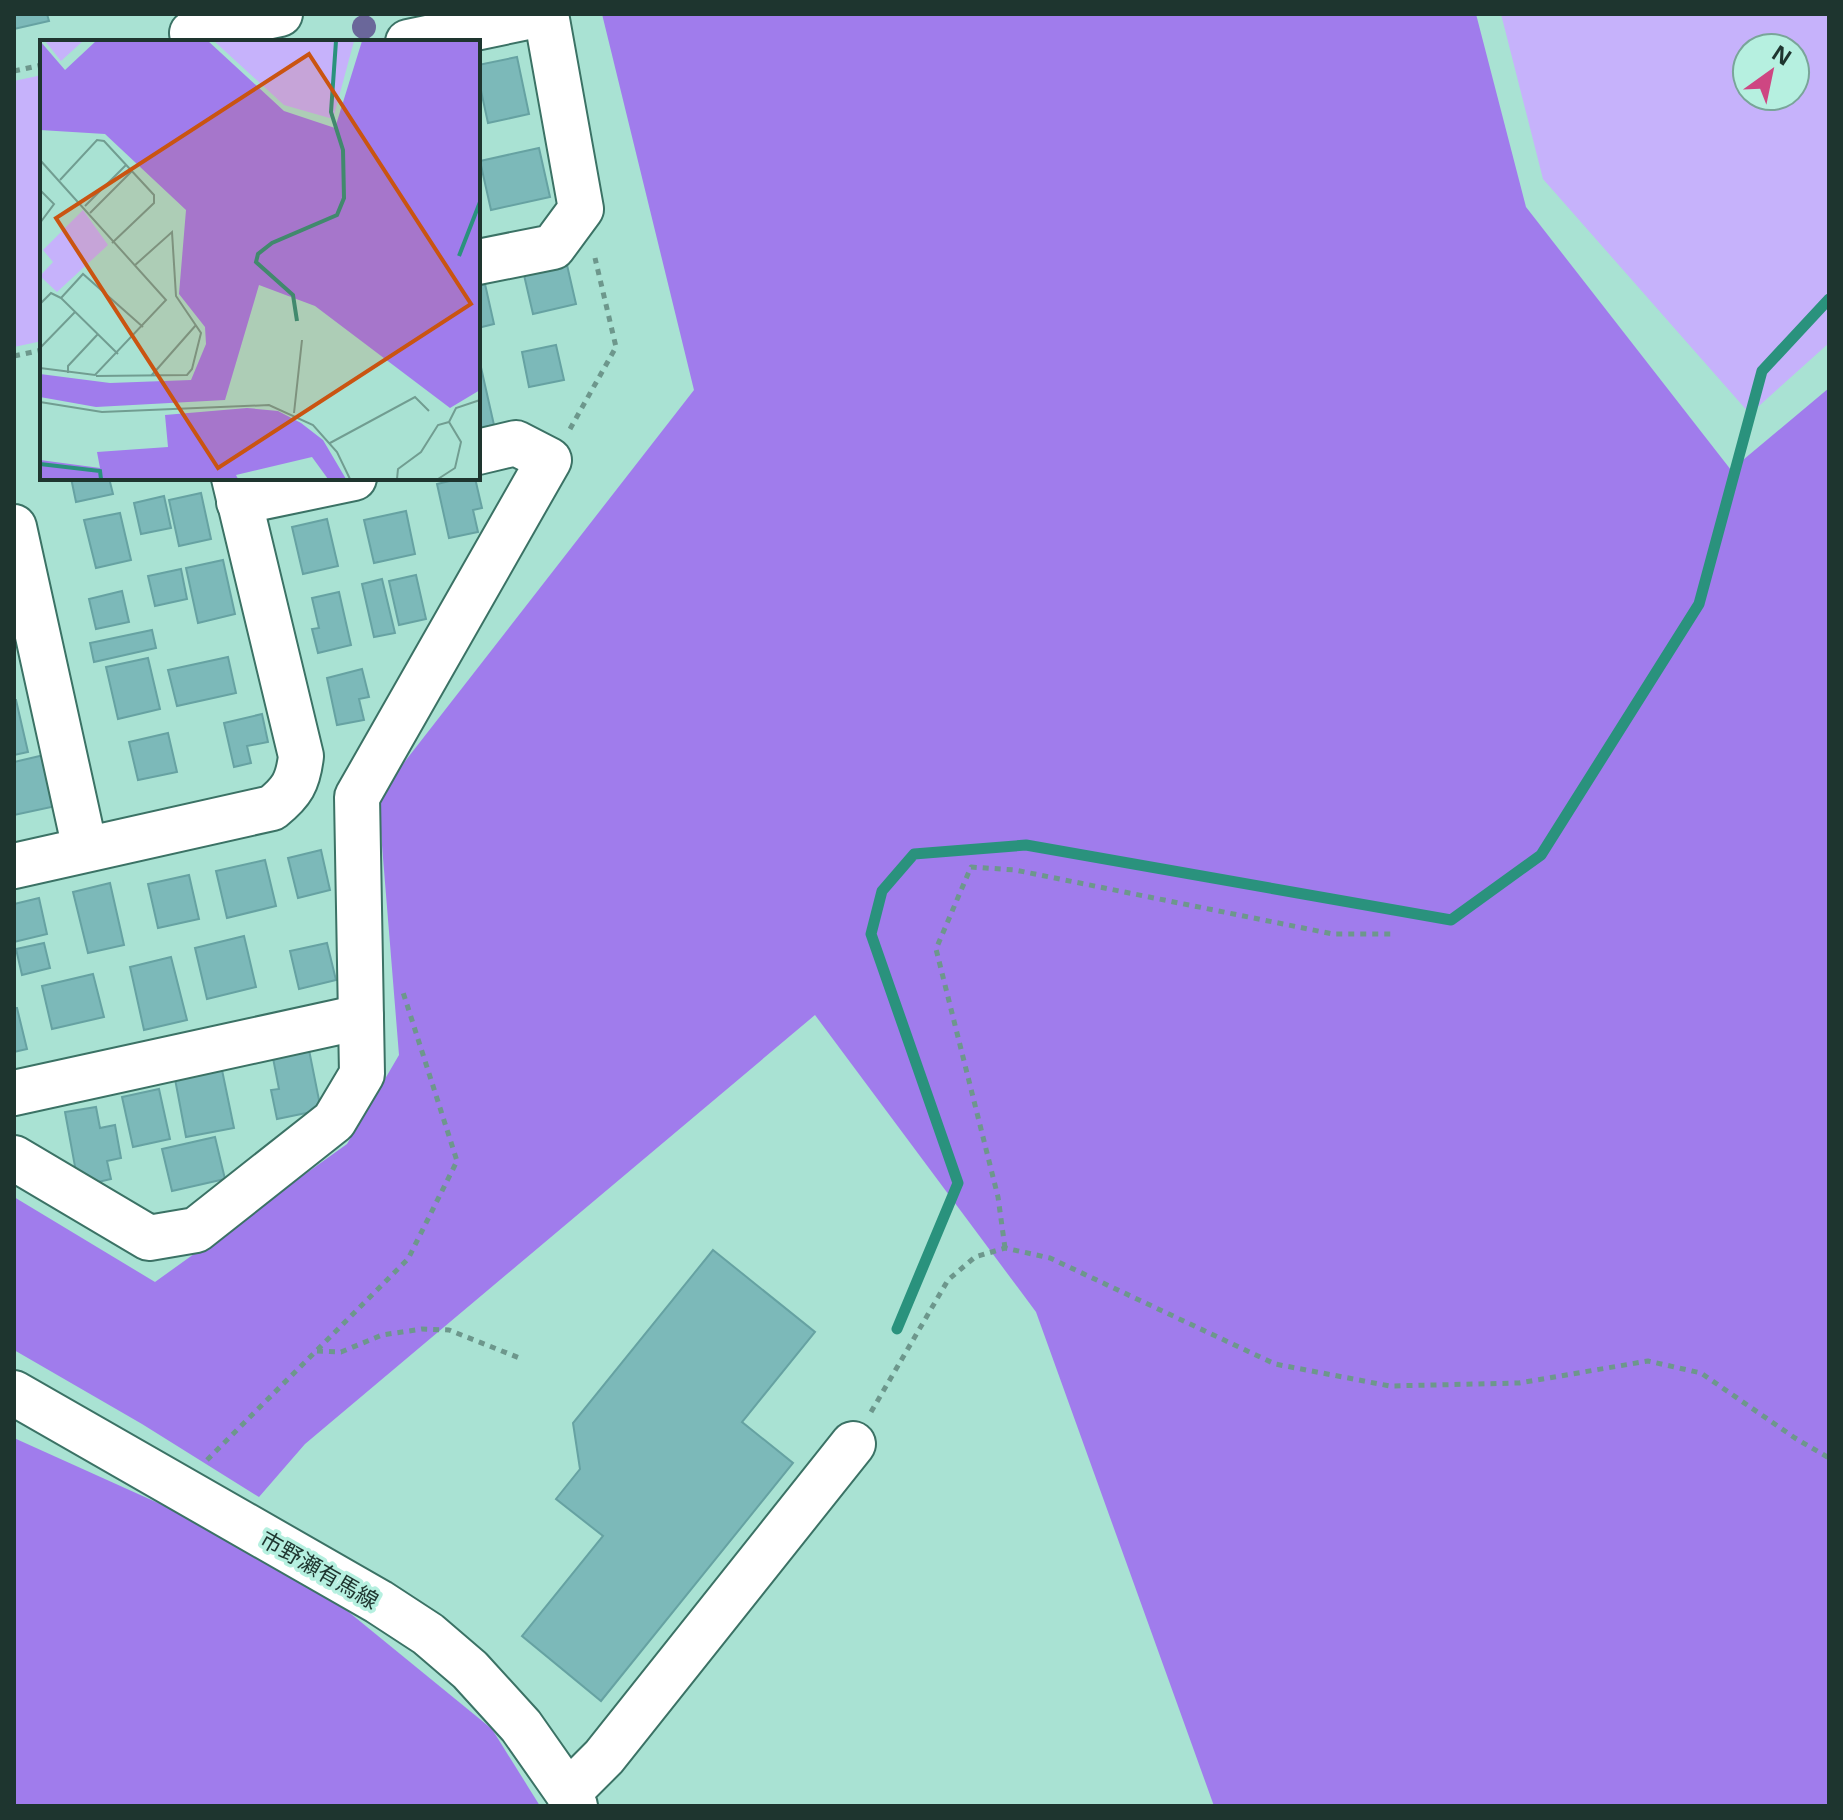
<svg xmlns="http://www.w3.org/2000/svg" width="1843" height="1820" font-family="'Open Sans','Noto Sans JP',sans-serif">
  <rect width="100%" height="100%" fill="#a9e2d3"/>
  <g fill="#c6b2fb" fill-rule="evenodd">
    <path d="M1501,14H1829V343L1750,414L1543,179ZM1747,48H1795V96H1747Z"/>
    <polygon points="42,75 42,341 14,347 14,81"/>
  </g>
  <g fill="#a07cec">
    <polygon points="602,14 1476,14 1526,207 1731,470 1829,388 1829,1806 1214,1806 1036,1312 815,1015 305,1444 259,1497 142,1424 14,1350 14,1197 155,1282 347,1144 399,1055 378,796 694,390"/>
    <polygon points="14,1438 198,1521 345,1609 492,1729 540,1806 14,1806"/>
  </g>
  <g fill="none" stroke-linecap="round" stroke-linejoin="round">
    <polyline stroke="#2a927d" stroke-width="11" points="897,1329 958,1183 871,934 882,891 914,854 1026,845 1451,920 1541,855 1699,604 1762,371 1829,299"/>
  </g>
  <g fill="#7cb9b9" stroke="#66a2a2" stroke-width="2">
    <polygon points="14,14 47,14 49,21 14,29"/>
    <polygon points="517,57 529,114 488,123 478,77 478,65"/>
    <polygon points="539,148 550,197 491,210 480,161"/>
    <polygon points="567,265 576,304 533,314 524,275"/>
    <polygon points="485,284 494,324 478,328 478,286"/>
    <polygon points="556,345 564,380 529,387 522,352"/>
    <polygon points="480,363 494,425 478,428 478,364"/>
    <polygon points="71,478 109,478 113,494 76,502"/>
    <polygon points="462,478 475,478 482,508 473,510 478,532 449,538 437,484"/>
    <polygon points="201,493 211,539 179,546 169,500"/>
    <polygon points="164,496 171,528 141,534 134,503"/>
    <polygon points="406,511 415,554 374,563 364,520"/>
    <polygon points="120,513 131,560 96,568 84,520"/>
    <polygon points="327,519 338,566 303,574 292,527"/>
    <polygon points="223,560 235,614 198,623 186,568"/>
    <polygon points="181,569 187,599 155,606 148,576"/>
    <polygon points="416,575 426,619 399,625 389,581"/>
    <polygon points="382,579 395,633 374,637 362,584"/>
    <polygon points="122,591 129,622 96,629 89,599"/>
    <polygon points="339,592 351,645 318,653 312,629 319,628 312,598"/>
    <polygon points="152,630 156,648 94,662 90,643"/>
    <polygon points="228,657 236,693 177,706 168,670"/>
    <polygon points="148,658 160,709 118,719 106,667"/>
    <polygon points="362,669 369,697 359,699 364,720 337,725 327,678"/>
    <polygon points="14,700 16,700 28,752 14,755"/>
    <polygon points="262,714 268,742 247,746 251,763 234,767 224,723"/>
    <polygon points="168,733 177,772 138,780 129,742"/>
    <polygon points="44,755 56,806 14,815 14,762"/>
    <polygon points="321,850 330,890 298,898 288,858"/>
    <polygon points="265,860 276,906 227,918 216,871"/>
    <polygon points="189,875 199,919 158,928 148,884"/>
    <polygon points="110,883 124,945 88,953 73,892"/>
    <polygon points="39,898 47,934 14,942 14,904"/>
    <polygon points="244,936 256,987 207,999 195,948"/>
    <polygon points="44,943 50,968 22,975 16,949"/>
    <polygon points="327,943 336,980 299,989 290,951"/>
    <polygon points="171,957 187,1020 144,1030 130,967"/>
    <polygon points="93,974 104,1017 52,1029 42,986"/>
    <polygon points="14,1008 17,1008 27,1049 14,1052"/>
    <polygon points="309,1050 321,1110 277,1119 271,1090 279,1089 273,1058"/>
    <polygon points="222,1070 234,1128 186,1137 175,1079"/>
    <polygon points="159,1089 170,1139 133,1147 122,1097"/>
    <polygon points="96,1107 100,1128 115,1125 121,1158 107,1161 111,1179 94,1183 76,1172 65,1112"/>
    <polygon points="215,1137 225,1179 172,1191 162,1149"/>
    <polygon points="713,1250 815,1332 742,1422 793,1463 601,1701 522,1636 603,1536 556,1499 580,1469 573,1423"/>
  </g>
  <g fill="none" stroke-linecap="round" stroke-linejoin="round">
    <defs>
      <g id="minor">
        <polyline points="192,33 280,14"/>
        <polyline points="408,42 542,14"/>
        <polyline points="478,262 553,247 581,209 546,14"/>
        <polyline points="239,502 354,478"/>
        <polyline points="14,527 85,849"/>
        <path d="M14,866L272,808C292,792 298,782 301,756L234,478"/>
        <polyline points="14,1093 361,1017"/>
        <polyline points="14,1158 149,1238 196,1230 334,1121 362,1074 357,797 549,460 516,443 478,452"/>
        <polyline points="568,1793 604,1757 853,1444"/>
      </g>
      <polyline id="major" points="14,1393 379,1602 428,1634 470,1670 521,1726 568,1793 575,1806"/>
    </defs>
    <use href="#minor" stroke="#3b7265" stroke-width="48"/>
    <use href="#major" stroke="#3b7265" stroke-width="48"/>
    <g stroke="#6d978c" stroke-width="5" stroke-dasharray="6 6" stroke-linecap="butt">
      <polyline points="14,71 42,65"/>
      <polyline points="14,356 42,350"/>
      <polyline points="570,429 616,347 595,258"/>
      <polyline points="1005,1248 998,1197 936,949 971,867 1015,870 1333,934 1394,934"/>
      <polyline points="317,1351 341,1352 382,1335 422,1329 449,1330 522,1359"/>
      <polyline points="871,1412 948,1280 975,1257 1005,1248 1050,1258 1275,1364 1390,1386 1519,1383 1648,1361 1701,1373 1795,1438 1829,1458"/>
      <polyline points="207,1460 408,1259 457,1161 402,989"/>
    </g>
    <use href="#minor" stroke="#fff" stroke-width="44"/>
    <use href="#major" stroke="#fff" stroke-width="44"/>
  </g>
  <circle fill="#6a679a" cx="364" cy="27" r="12"/>
  <g text-anchor="middle" dominant-baseline="central" stroke-width="7" stroke-linejoin="round" paint-order="stroke">
    <g font-size="22" fill="#1e352f" stroke="#b6f0e0">
      <text transform="translate(320 1569) rotate(30)">市野瀬有馬線</text>
    </g>
  </g>
  <g transform="translate(40 40)">
    <rect width="440" height="440" fill="#a9e2d3"/>
    <path d="M5,1H43L21,21ZM174,1H314L293,79L244,65ZM43,170L68,205L17,252L0,236L13,222L3,210Z" fill="#c6b2fb"/>
    <path d="M0,1L25,30L56,1H168L244,71L295,88L322,1H440V350L410,368L275,266L219,245L185,360L56,367L0,357V334L70,343L151,340L166,304L165,287L139,254L146,170L65,94L0,90ZM207,368L238,371L261,383L283,400L306,439H288L272,417L196,435L198,439H0V420L60,428L57,412L128,407L125,375Z" fill="#a07cec"/>
    <path fill="none" stroke="#2a927d" stroke-width="4" d="M419,216L440,162M257,281L253,255L216,222L218,214L232,203L297,175L304,158L303,110L291,72L296,1M0,424L60,431L61,439"/>
    <path fill="none" stroke="#719d91" stroke-width="2" d="M0,120L126,260L55,335L0,328M20,140L57,100L64,101L114,155V163L72,203M0,150L14,164L0,183M45,166L86,125M50,173L92,131M0,264L11,253L21,258M0,308L35,272M78,314L21,258L43,234L103,287M28,333V326L58,294M56,336L147,335L152,329L161,293L136,256L132,192L94,226M111,336L156,285M0,362L62,372L229,365L273,385L297,412L310,439M254,373L262,300M409,382L416,368L440,360M290,403L375,357L389,371M357,439L358,429L381,412L398,385L409,382L421,402L415,428L398,439"/>
    <path fill="#ca5411" fill-opacity="0.15" stroke="#ca5411" stroke-width="4" d="M269,14L431,264L178,428L16,178Z"/>
    <rect width="440" height="440" fill="none" stroke="#1e352f" stroke-width="4"/>
  </g>
  <rect width="1843" height="1820" fill="none" stroke="#1e352f" stroke-width="32"/>
  <g transform="translate(1771 72) rotate(33)"><circle r="38" fill="#b6f0e0" stroke="#79a599" stroke-width="2"/>
  <path d="M0-6L14 30L0 20L-14 30Z" fill="#ce4682"/>
  <text y="-12" font-size="22" font-weight="bold" text-anchor="middle" fill="#1e352f">N</text>
  </g>
</svg>
